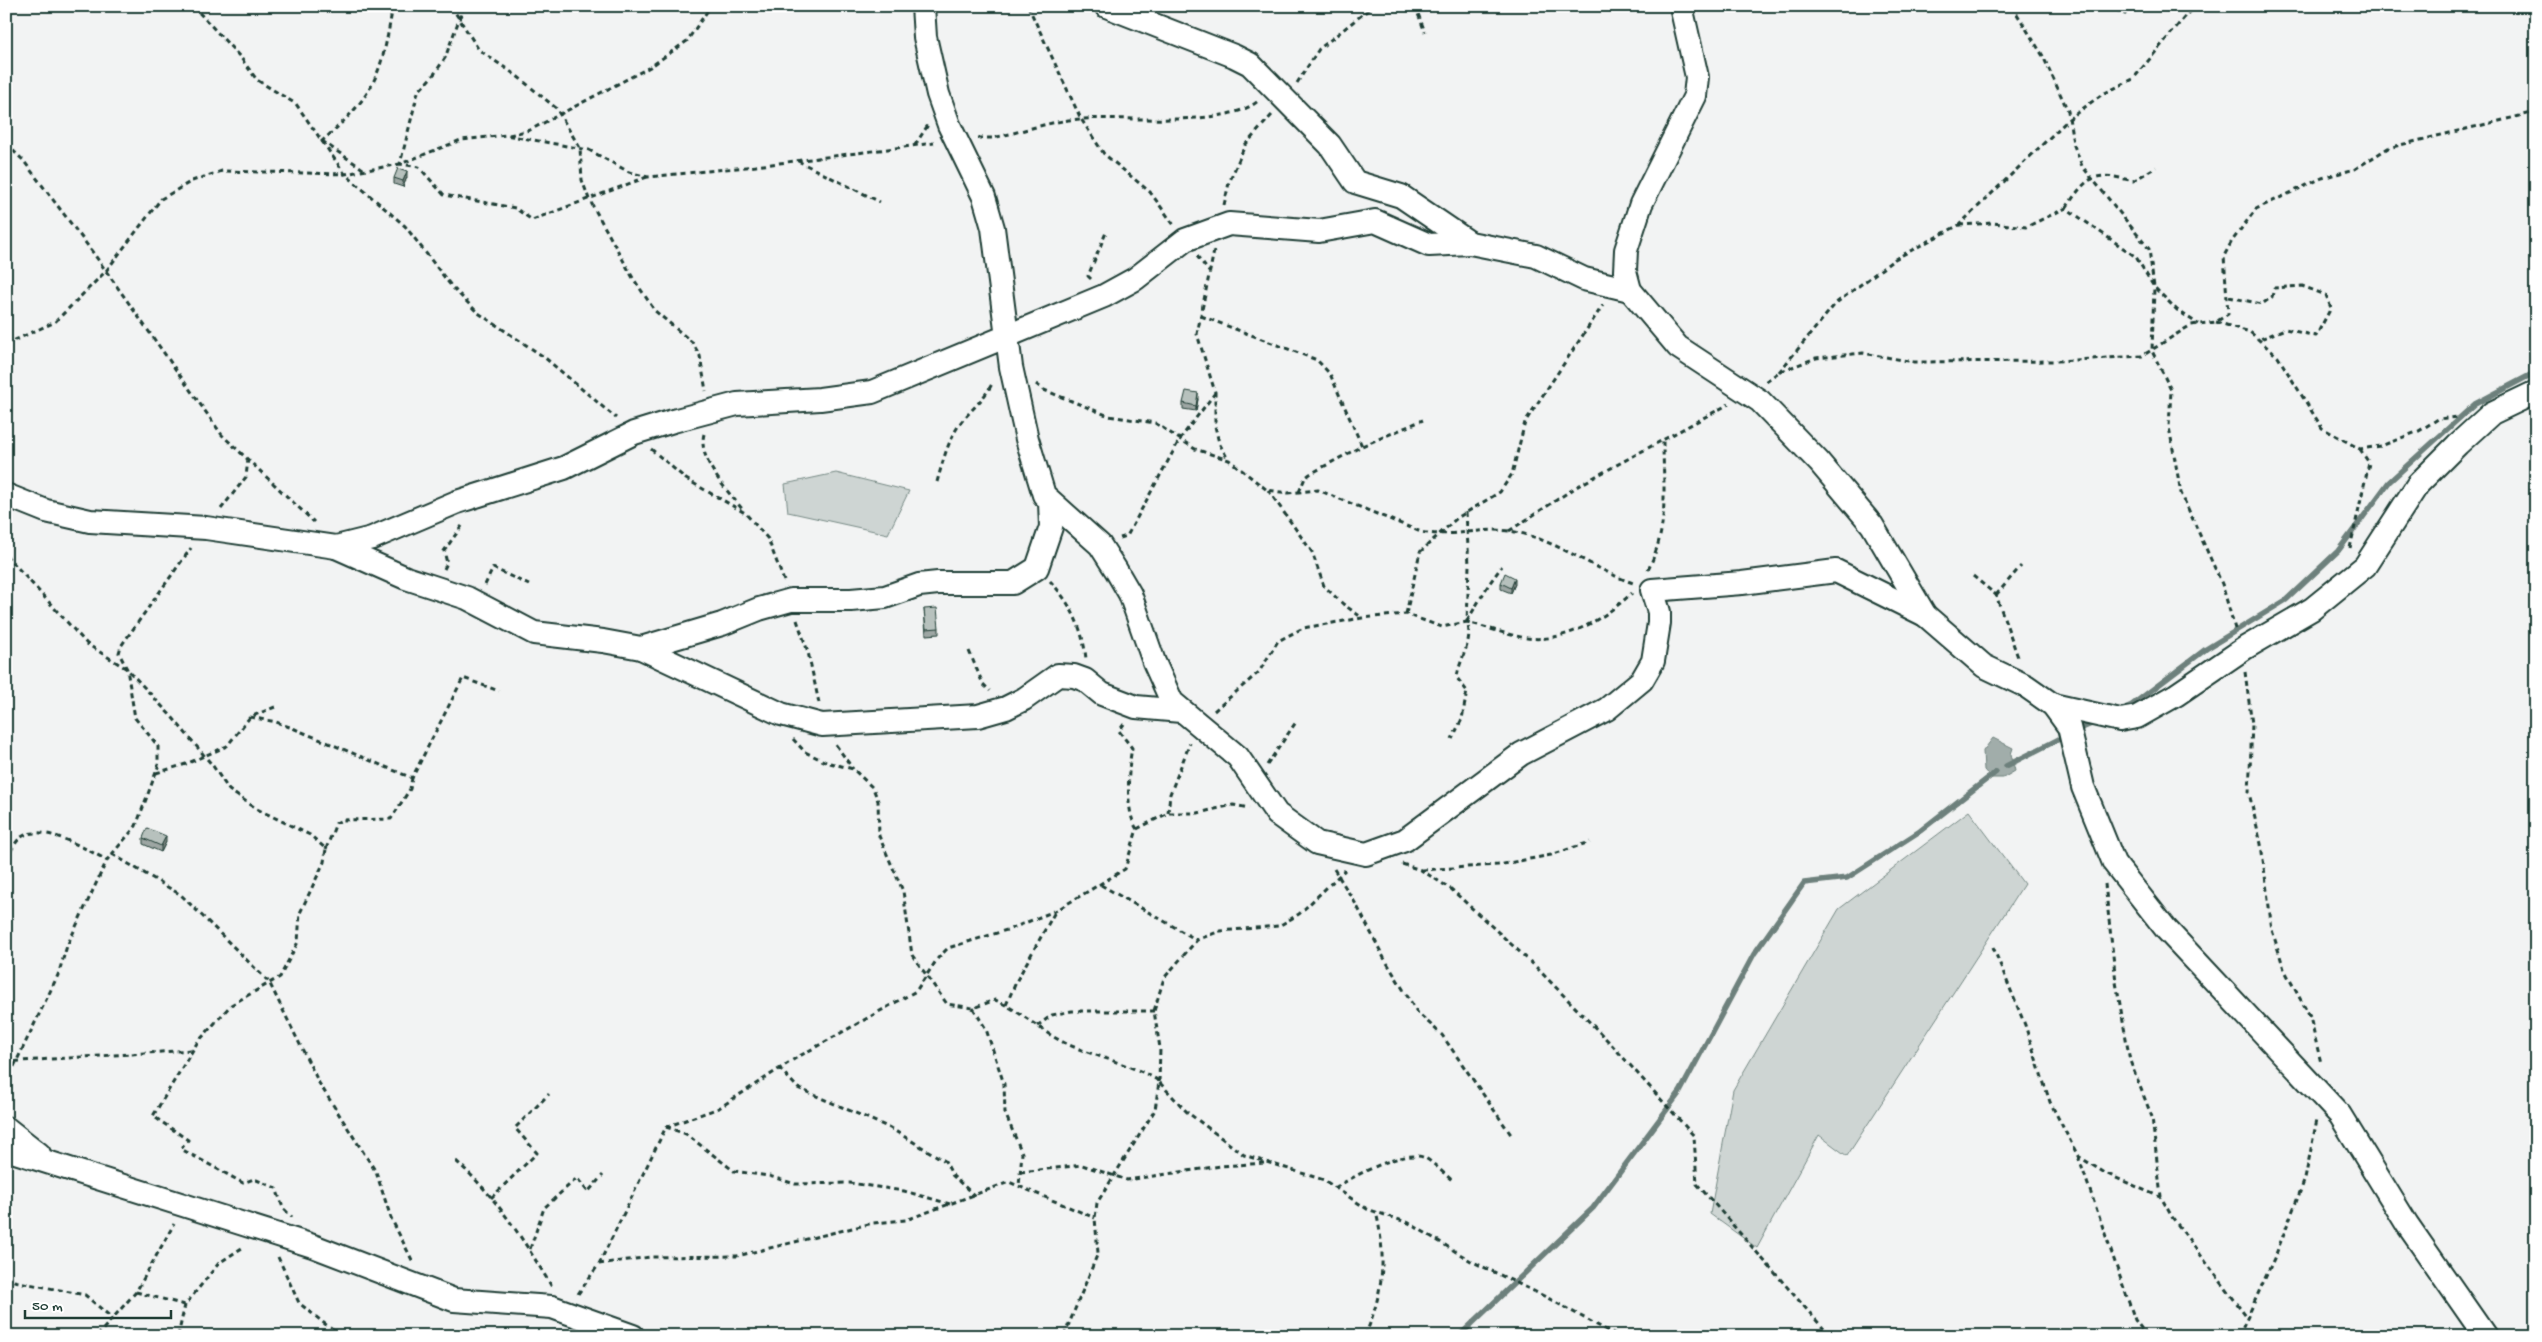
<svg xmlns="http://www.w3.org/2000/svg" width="2542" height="1342" font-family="'Gochi Hand',sans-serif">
  <rect width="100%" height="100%" fill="#f2f3f3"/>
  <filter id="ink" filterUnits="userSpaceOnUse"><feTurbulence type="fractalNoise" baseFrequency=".02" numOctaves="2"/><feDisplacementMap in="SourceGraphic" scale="10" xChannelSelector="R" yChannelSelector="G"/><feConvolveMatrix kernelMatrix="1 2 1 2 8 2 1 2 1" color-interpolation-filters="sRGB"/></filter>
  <g filter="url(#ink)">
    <g fill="#ced5d3" stroke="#768984">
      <polygon points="836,473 909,491 888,534 788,512 785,484"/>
      <polygon points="1969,811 2024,884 1847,1156 1819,1135 1757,1248 1710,1214 1733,1090 1839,909"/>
    </g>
    <polygon fill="#a1adaa" stroke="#6d807b" points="1993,738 2013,748 2011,754 2015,771 2003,778 1991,778 1984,770 1983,751"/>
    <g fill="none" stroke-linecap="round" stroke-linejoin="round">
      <g stroke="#6d807b" stroke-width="5.5">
        <polyline points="2123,709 2132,705 2206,649 2286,600 2338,551 2389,482 2475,404 2536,372"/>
        <polyline points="2075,731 2096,722"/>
        <polyline points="2006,766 2067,735"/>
        <polyline points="1459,1336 1593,1208 1680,1092 1754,954 1804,883 1847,878 1920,831 1996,772"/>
      </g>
      <defs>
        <g id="street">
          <polyline points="923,6 925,37 938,94 949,125 984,197 993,228 1011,367 1027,439 1044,495 1100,545 1116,570 1130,594 1154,662 1172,702 1238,757 1277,814 1317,843 1366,854 1405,840 1521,754 1607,709 1642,680 1653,661 1659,623 1659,612 1652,590 1742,583 1836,571 1925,615"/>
          <polyline points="1106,6 1234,56 1250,64 1330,145 1355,182 1401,196 1470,243 1536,256 1584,279 1630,290"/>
          <polyline points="1681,6 1697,77 1695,96 1641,204 1626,250 1625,271 1630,290 1678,347 1760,401 1819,462 1872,525 1925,615 1984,666 2026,686 2053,705 2069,727 2083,787 2114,863 2166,929 2340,1115 2407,1224 2485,1336"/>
          <polyline points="6,495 46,511 90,521 206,528 336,547 406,578 467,598 534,633 603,641 641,648 781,714 822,725 978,716 1006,708 1024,699 1058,675 1074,676 1085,680 1102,694 1136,707 1181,711"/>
          <polyline points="336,547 372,538 457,502 564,468 634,433 673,421 737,404 820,399 872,392 1104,296 1135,279 1185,240 1229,224 1319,231 1375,221 1429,245 1470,243"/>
          <polyline points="641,648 722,624 759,609 791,600 851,600 885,597 919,585 938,583 1013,583 1037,568 1051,527 1050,502"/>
          <polyline points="2053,705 2120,720 2137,717 2176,695 2245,648 2312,609 2365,566 2418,484 2458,444 2492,413 2536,392"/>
          <polyline points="6,1128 39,1154"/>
          <polyline points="6,1149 313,1246 454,1300 552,1307 633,1336"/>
        </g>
      </defs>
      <use href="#street" stroke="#1f3d34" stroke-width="26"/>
      <g stroke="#1f3d34" stroke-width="3" stroke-dasharray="5 4" stroke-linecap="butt">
        <polyline points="193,6 241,58 257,80 296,104 345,174 405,226 452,287 477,312 544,357 616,418"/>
        <polyline points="451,6 479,50 517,76 556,108 580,148 582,180 589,199 633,278 655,311 692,342 700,356 706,391"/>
        <polyline points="464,6 445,58 435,73 418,92 400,164 419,167 444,195 515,208 532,220 647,177"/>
        <polyline points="1028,6 1081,119 1104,154 1150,192 1174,225"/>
        <polyline points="1415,6 1425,32"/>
        <polyline points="2012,6 2043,56 2068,111 2073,143 2082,166 2149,249 2154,287 2152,351 2171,390 2169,427 2181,493 2222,584 2235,629"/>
        <polyline points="2107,6 2125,14 2129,6"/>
        <polyline points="1297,83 1319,49 1373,6"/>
        <polyline points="509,135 530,130 650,67 687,41 708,10"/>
        <path d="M978,138H992C1022,132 1052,120 1082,119C1125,116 1227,128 1258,101"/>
        <polyline points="322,141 366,171"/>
        <path d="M321,142C339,126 358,109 370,88C384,64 388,33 393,6"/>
        <polyline points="6,144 23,160 94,254 222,435 314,522"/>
        <polyline points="915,145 928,125"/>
        <polyline points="798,161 880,202"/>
        <polyline points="1224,205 1229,183 1245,145 1272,115"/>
        <path d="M2066,208C2088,175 2094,171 2133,181L2156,167"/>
        <polyline points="1959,225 1993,223 2026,227 2066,208 2136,257 2154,287 2177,310 2198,324"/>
        <polyline points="1214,251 1197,334 1215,392 1215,426 1219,443 1228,459"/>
        <polyline points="1197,256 1210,273"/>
        <polyline points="1091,279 1088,276 1107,230"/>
        <polyline points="2229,297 2262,304 2272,297 2274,288 2302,286 2326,295 2331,308 2316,336 2285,329 2258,340"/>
        <polyline points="1201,316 1317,360 1330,374 1362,446"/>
        <polyline points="2216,322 2250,332 2278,357 2322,428 2360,449 2381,446 2419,431 2438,419 2457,417"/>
        <polyline points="6,344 55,322 106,271 161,199 192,181 222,171 345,174 400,164 461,140 506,135 589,150 629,172 648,177 756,166 934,143"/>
        <polyline points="1779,372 1836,303 1895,259 1959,225 2069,119 2101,95 2133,79 2194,6"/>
        <polyline points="1766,381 1779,372 1816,358 1863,353 1914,362 2057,361 2142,356 2191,325 2216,322 2228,314 2224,256 2232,241 2256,209 2322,178 2355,169 2388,148 2536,112"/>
        <path d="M1036,384L1044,390L1109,416L1155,423L1195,449L1229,460L1267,490L1288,493L1318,490L1421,532C1453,538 1481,527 1509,531C1553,537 1592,569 1633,583"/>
        <path d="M704,434C697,460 728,491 743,510"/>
        <polyline points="651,449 686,479 745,513 768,539 784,581"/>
        <path d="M937,482C943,461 948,439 962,421C973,408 985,398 993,382"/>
        <polyline points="1268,490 1312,552 1324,586 1343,604 1361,617"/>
        <polyline points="1299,492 1305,478 1310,474 1362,446 1423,420"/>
        <polyline points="221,509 246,477 248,459"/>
        <path d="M1466,512L1469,565L1467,622C1486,627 1507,635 1527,638C1566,643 1605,618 1632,593"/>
        <polyline points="1509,531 1578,486 1729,404"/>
        <polyline points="1120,538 1127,536 1180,439 1215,393"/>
        <polyline points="2350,548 2369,463 2360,449"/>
        <polyline points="6,555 87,644 127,669 173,718 213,766 229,790 257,809 310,835 326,849 324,862 300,913 298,942 280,977 231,1005 197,1043 153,1116 188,1140 181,1149 243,1183 254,1179 276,1188 283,1208 292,1217"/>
        <polyline points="444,569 447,563 444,551 464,523"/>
        <path d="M1648,570C1670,525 1663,489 1663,441"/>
        <polyline points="1973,576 1996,595 2019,660"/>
        <path d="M1050,581C1071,603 1083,629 1086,659"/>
        <polyline points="485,585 493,568 529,585"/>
        <polyline points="1996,595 2021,566"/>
        <polyline points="1406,614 1420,552 1457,518 1500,492 1512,474 1525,422 1603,305"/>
        <polyline points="797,620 808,652 819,703"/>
        <polyline points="1467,621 1489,584 1502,566"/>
        <polyline points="969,651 983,684 990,691"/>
        <polyline points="2245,672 2252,724 2249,793 2261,844 2272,930 2284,969 2310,1017 2321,1063"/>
        <path d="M1214,711L1259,672L1278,641L1303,628L1362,618L1406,614L1442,627L1467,622C1474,642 1459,658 1457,678L1467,691L1462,719L1452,739"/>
        <polyline points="250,717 276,722 295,729 412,778 463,678 499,691"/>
        <path d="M793,739L805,752L826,762L853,769L873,788L878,801L879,836L903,891L912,955L947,1004L973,1008L995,1000C1021,1011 1040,1031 1065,1043C1095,1057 1132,1064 1159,1081"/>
        <polyline points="836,745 853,769"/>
        <polyline points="1267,765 1296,722"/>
        <polyline points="156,773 186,764 227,746 250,717 275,707"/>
        <polyline points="1168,813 1170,794 1190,743"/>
        <polyline points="1137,829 1168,813 1198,813 1233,805 1249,808"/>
        <polyline points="326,849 336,823 342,820 391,819 410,789 412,778"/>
        <polyline points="112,854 181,895 269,982 319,1083 376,1172 391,1218 413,1262"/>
        <path d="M6,859C10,853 14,844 19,839C39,820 87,850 107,860"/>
        <polyline points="1402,864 1421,870 1451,889 1535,966 1611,1044 1694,1136 1697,1184 1830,1336"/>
        <polyline points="1334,869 1357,906 1384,958 1417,1012 1442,1035 1512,1136"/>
        <polyline points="1422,870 1498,865 1551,855 1590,842"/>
        <polyline points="2105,884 2116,982 2130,1061 2152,1117 2161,1197 2172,1217 2248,1318"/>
        <polyline points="1101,885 1197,940"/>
        <polyline points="1993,947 2025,1025 2050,1102 2078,1156 2105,1173 2160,1197"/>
        <polyline points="1006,1005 1017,980 1056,910"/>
        <polyline points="973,1008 986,1029 1004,1084 1005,1113 1022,1153 1019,1186"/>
        <polyline points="1037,1026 1052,1015 1072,1011 1154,1011"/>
        <polyline points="6,1062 192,1050"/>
        <polyline points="779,1068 798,1088 890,1128 945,1161 953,1176 975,1196"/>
        <polyline points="1159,1082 1160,1048 1154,1011 1164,978 1197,940 1220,931 1279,926 1299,914 1345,870"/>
        <polyline points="6,1083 58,975 67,946 107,860 136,826 158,767 158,746 135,718 127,669 119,653 121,646 191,548"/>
        <polyline points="666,1127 686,1134 734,1171 769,1176 795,1184 850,1183 904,1191 950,1204"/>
        <polyline points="2078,1156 2135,1320 2147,1336"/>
        <path d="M456,1161C496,1196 525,1242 552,1287"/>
        <polyline points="1020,1172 1082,1165 1127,1180 1221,1166 1265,1163"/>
        <path d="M1335,1188C1352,1177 1405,1148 1425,1158C1434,1163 1443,1173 1452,1180"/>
        <polyline points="491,1198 537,1153 515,1128 549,1094"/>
        <polyline points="530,1249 544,1208 577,1178 588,1192 603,1175"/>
        <polyline points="278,1257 299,1303 340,1336"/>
        <polyline points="599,1264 650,1257 737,1256 873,1223 906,1220 1009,1182 1095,1218"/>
        <polyline points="6,1276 14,1281 85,1295 112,1318"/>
        <polyline points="136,1292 185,1305"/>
        <path d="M578,1294L599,1264L666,1127L719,1108L796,1058L916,991L938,958L948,948L1010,929L1057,910L1125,869L1137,829C1125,813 1128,768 1132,748L1119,731L1124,724"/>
        <polyline points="6,1322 11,1336"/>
        <polyline points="97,1336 136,1292 174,1224"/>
        <polyline points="178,1336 185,1305 219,1263 245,1246"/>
        <polyline points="1064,1336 1098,1253 1095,1218 1097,1203 1155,1110 1159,1082 1187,1112 1244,1155 1324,1180 1367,1209 1409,1223 1471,1261 1546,1297 1617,1336"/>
        <path d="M1365,1336C1383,1293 1387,1258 1376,1212"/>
        <polyline points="2239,1336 2276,1254 2305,1179 2317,1119"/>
      </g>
      <use href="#street" stroke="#fff" stroke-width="22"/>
    </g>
    <g fill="#9da6a3" stroke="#1f3d34">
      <polygon points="407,177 403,187 394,184 394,178"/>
      <polygon points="1198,399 1196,411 1183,409 1183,403"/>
      <polygon points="1501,583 1515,584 1511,593 1501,589"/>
      <polygon points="924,609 939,628 939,634 926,635"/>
      <polygon points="143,838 166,842 161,852 143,844"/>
    </g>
    <g fill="#808784" stroke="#1f3d34">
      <polygon points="407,171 407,177 403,187 403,181"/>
      <polygon points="1198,393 1198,399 1196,411 1196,406"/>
      <polygon points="1515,578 1515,584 1511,593 1511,588"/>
      <polygon points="166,836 166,842 161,852 161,846"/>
    </g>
    <g fill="#b7c1bd" stroke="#1f3d34">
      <polygon points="398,168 407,171 403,181 394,178"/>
      <polygon points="1186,391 1198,393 1196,406 1183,403"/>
      <polygon points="1505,573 1515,578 1511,588 1501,583"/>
      <polygon points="937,608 939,628 926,629 924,609"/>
      <polygon points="147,828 166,836 161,846 143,838"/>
    </g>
  </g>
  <rect width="2542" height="1342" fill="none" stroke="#fff" stroke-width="25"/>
  <rect x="12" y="12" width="2517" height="1317" fill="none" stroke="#1f3d34" stroke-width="2" filter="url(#ink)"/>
  <path d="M25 1310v8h146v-8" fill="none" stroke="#1f3d34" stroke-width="2.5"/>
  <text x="32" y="1310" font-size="15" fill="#1f3d34" stroke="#ffffff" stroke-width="4" paint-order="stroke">50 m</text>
</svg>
